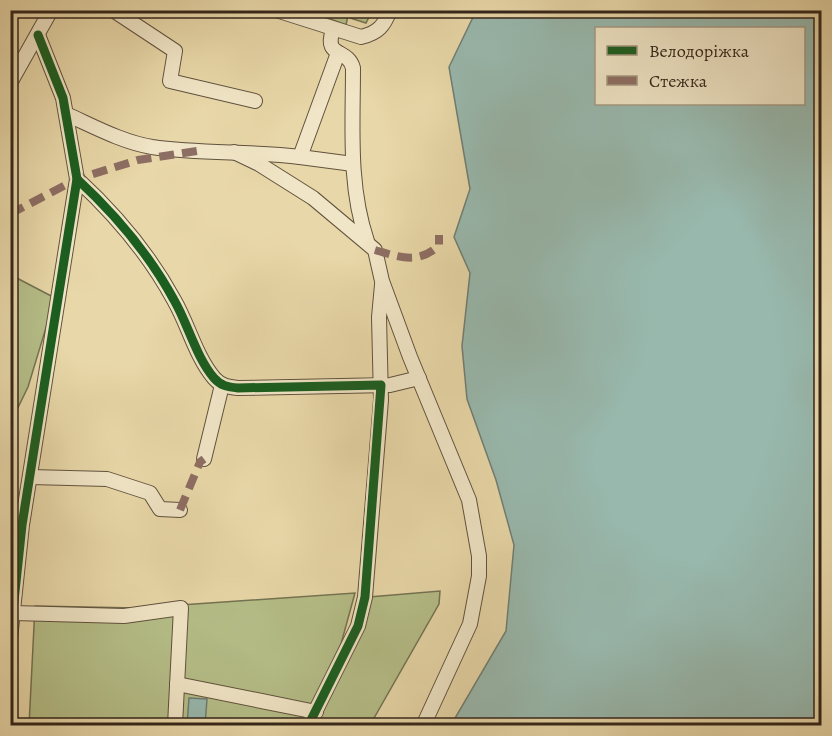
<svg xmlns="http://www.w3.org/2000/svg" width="832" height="736" font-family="Alegreya,serif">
  <rect width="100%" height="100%" fill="#e8d7a8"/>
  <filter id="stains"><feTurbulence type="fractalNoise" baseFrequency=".00333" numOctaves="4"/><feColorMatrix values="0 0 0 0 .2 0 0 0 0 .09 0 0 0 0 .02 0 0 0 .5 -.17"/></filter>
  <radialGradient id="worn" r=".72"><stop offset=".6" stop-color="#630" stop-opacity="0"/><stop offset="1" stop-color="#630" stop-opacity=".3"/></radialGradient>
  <g fill="#b5be88" stroke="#747252" stroke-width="1.5">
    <polygon points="309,11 349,11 346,25"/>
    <polygon points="351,11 351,10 372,11 366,23 350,18"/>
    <polygon points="11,275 55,298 28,387 11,422"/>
    <polygon points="440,591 439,604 370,725 310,726 369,597"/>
    <polygon points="355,593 341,644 304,721 298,725 29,726 35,606 137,608"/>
  </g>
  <g fill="#98b8ad" stroke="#707e73" stroke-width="1.5" fill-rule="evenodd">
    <path d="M476,11H821V725H451L506,631L514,545L496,480L467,399L462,346L470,273L454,237L470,189L449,67ZM596,28H804V104H596Z"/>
    <polygon points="189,698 207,699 205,725 187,725"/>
  </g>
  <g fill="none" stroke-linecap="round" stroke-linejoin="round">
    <defs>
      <g id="minor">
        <polyline points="113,10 175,51 170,81 255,101"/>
        <path d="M276,10L361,37C378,33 384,26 390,10"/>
        <path d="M333,30C323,58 348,48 353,68C353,126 348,185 367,241"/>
        <polyline points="10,83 51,10"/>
        <path d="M66,114C93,126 122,142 152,147C201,154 251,151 300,157L338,53"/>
        <polyline points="234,152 259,164 313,198 375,250 382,281 410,357 469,500 479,556 479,576 470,624 423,726"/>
        <polyline points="300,157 353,164"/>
        <path d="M77,179C116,215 149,254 174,300C188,324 196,357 214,378C221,386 228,387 238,388L390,385L419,378"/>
        <polyline points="204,459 222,385"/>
        <polyline points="31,477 107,479 150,493 160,509 180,510"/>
        <polyline points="13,613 124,616 181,608 175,725"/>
        <polyline points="10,639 22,525 77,179 63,98 38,35"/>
        <polyline points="177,684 316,712"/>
        <polyline points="308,726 358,626 365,597 381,400 379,317 382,285"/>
      </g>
    </defs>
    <use href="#minor" stroke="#61523e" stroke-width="16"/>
    <use href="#minor" stroke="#f0e5c6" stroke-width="14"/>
    <g stroke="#8d6e63" stroke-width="8" stroke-dasharray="15 8" stroke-linecap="butt">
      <polyline points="10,214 77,179 138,160 203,150"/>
      <path d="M375,250C399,257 419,265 439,245V235"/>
      <polyline points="180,510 200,462 204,459"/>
    </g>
    <defs>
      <g id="cycleway">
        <path d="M77,179C116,215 149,254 174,300C188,324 196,357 214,378C221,386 228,387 238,388L381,385L365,597L358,626L308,726"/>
        <polyline points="10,639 22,525 77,179 63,98 38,35"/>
      </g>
    </defs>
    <use href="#cycleway" stroke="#f0e5c6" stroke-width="13"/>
    <use href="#cycleway" stroke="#1b5e20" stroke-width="9"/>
  </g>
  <rect width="832" height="736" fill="none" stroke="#e8d7a8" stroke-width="36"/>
  <rect x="12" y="12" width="808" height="712" fill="none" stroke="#34261b" stroke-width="3"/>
  <rect x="18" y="18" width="796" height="700" fill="none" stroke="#34261b" stroke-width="1.5"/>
  <rect x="595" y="27" width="210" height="78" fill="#f0e5c6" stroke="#a59982" stroke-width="1.5"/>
  <rect x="607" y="46" width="30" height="9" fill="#1b5e20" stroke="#a59982" stroke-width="1.5"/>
  <text x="649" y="57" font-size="18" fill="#34261b">Велодоріжка</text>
  <rect x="607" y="76" width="30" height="9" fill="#8d6e63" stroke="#a59982" stroke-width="1.5"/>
  <text x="649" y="87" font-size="18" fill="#34261b">Стежка</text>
  <rect width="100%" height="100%" filter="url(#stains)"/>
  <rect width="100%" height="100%" fill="url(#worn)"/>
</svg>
